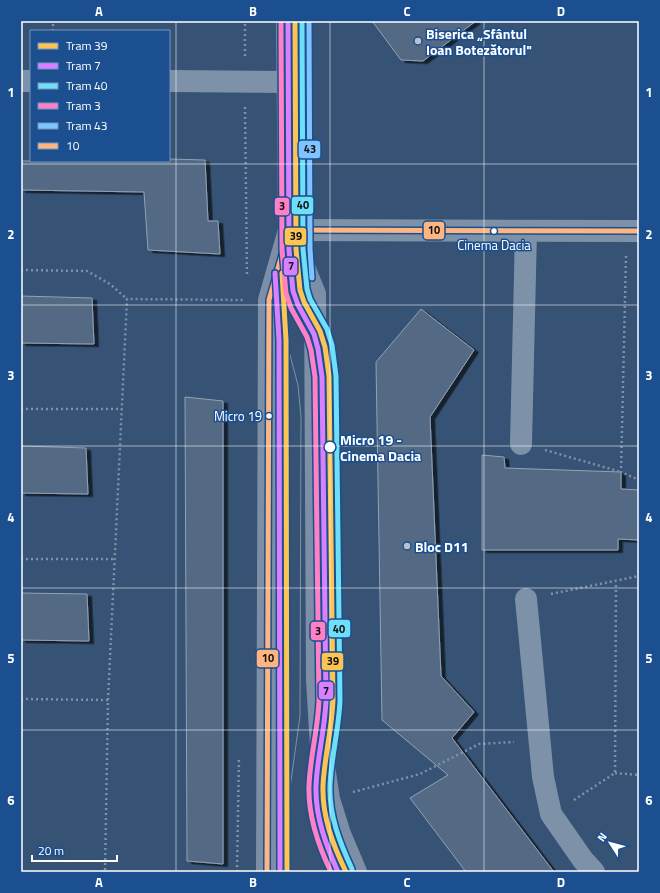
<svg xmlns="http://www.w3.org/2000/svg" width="660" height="893" font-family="'Titillium Web',sans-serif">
  <defs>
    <filter id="shadow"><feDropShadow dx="4.5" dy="2.5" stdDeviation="0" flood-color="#0009"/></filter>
  </defs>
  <rect width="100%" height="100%" fill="#365274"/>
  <g fill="#526984" stroke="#92a2b6" filter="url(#shadow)">
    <polygon points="372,21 476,21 423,61 401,60"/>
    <polygon points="169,159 205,160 208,221 218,221 220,254 148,250 144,192 21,190 21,161 169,161"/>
    <polygon points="21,296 92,298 94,344 21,343"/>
    <polygon points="421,309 474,350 430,417 441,676 474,712 452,738 554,872 466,872 410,798 448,775 382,720 376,362"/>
    <polygon points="185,397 223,401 223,864 187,861"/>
    <polygon points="21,446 86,448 88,494 21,493"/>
    <polygon points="482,455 504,457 505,468 621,472 621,489 639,490 639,540 618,539 618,550 482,550"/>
    <polygon points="21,593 87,594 89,641 21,640"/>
  </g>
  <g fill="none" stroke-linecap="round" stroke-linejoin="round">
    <g stroke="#7d92a8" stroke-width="2.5" stroke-dasharray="2 3" stroke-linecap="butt">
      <polyline points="53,31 53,21"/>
      <polyline points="245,56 245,21"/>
      <polyline points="245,107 247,276"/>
      <polyline points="626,256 621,472 639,480"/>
      <polyline points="21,270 87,271 110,284 127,299"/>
      <polyline points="21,409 122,409"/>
      <polyline points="545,450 621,472"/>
      <polyline points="21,559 115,559"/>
      <polyline points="551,594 639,576"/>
      <polyline points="21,699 108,700 105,872"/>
      <polyline points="108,700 127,299 244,300"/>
      <polyline points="615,773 639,775"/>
      <polyline points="353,792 420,774 479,744 514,742"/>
      <polyline points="574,800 615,773 616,582"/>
      <polyline points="237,872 239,757"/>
    </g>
    <g stroke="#7d92a8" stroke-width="22">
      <polyline points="21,81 31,81"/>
      <polyline points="169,81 296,82"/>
      <polyline points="289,230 639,231"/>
      <polyline points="521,444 526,231"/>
      <polyline points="526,599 543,777 551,814 583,860 594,872"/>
    </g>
    <g stroke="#7d8ea7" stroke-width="22">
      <polyline points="289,230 315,294 317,680 321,747 329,799 340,834 356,872"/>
      <polyline points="267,872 269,300 289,230 287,21"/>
    </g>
    <polyline stroke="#7e92a7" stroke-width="1" points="286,340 298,385 301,417 300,716 288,802"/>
    <defs>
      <g id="bus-1">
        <polyline points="289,230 639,231"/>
        <polyline points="267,872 269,300 289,230 287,21"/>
      </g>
    </defs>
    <use href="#bus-1" stroke="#1b4f8f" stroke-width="8"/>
    <use href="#bus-1" stroke="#ffb580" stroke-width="5"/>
    <defs>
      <g id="tram-1">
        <path d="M295,21L296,249L300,290L304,302L320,331L325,347L329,376L333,700C332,729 324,759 323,786C322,817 333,845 346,872"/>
        <polyline points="282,273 286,340 287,872"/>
      </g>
      <g id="tram-2">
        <path d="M288,21L289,250L293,291L298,305L314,334L318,349L322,377L326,700C325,729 317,758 316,786C315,817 326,845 338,872"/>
        <polyline points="275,273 279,340 280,872"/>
      </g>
      <path id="tram-3" d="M302,21L303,249L307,289L310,299L327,329L332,345L336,376L340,700C339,729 331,757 330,786C329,816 340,843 352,869"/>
      <path id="tram-4" d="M281,21L282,250L286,293L291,308L307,337L311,350L315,377L319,700C318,729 310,757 309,786C308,816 318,845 331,872"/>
      <polyline id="tram-5" points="309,21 310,249 312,278"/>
    </defs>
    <use href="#tram-1" stroke="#1b4f8f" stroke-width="8"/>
    <use href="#tram-2" stroke="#1b4f8f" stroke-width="8"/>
    <use href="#tram-3" stroke="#1b4f8f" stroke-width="8"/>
    <use href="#tram-4" stroke="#1b4f8f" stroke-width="8"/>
    <use href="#tram-5" stroke="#1b4f8f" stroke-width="8"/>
    <use href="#tram-1" stroke="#fcc553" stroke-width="5"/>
    <use href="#tram-2" stroke="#d880ff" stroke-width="5"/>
    <use href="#tram-3" stroke="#6ddff8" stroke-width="5"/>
    <use href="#tram-4" stroke="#ff80c5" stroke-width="5"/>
    <use href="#tram-5" stroke="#80c4ff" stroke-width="5"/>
  </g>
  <path fill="none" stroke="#fff" stroke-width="1" stroke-opacity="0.55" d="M176,21V872M330,21V872M484,21V872M21,164H639M21,305H639M21,446H639M21,588H639M21,730H639"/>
  <g fill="#b9c2ce" stroke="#1b4f8f" stroke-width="1.5">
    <circle cx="418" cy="41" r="4"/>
    <circle cx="407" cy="546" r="4"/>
  </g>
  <g fill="#fff" stroke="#1b4f8f" stroke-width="1.5">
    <circle cx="494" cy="231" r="3.5"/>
    <circle cx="269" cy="416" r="3.5"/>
    <circle cx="330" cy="447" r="6"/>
  </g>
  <g text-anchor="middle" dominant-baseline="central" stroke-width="3" stroke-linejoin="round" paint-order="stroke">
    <g font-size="13" fill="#fff" stroke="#1b4f8f">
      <text x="494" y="245">Cinema Dacia</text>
      <text x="262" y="416" text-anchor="end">Micro 19</text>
    </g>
    <g font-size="14" font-weight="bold" fill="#fff" stroke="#1b4f8f" text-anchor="start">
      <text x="426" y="33">Biserica „Sfântul<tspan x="426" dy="16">Ioan Botezătorul"</tspan></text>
      <text x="415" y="546">Bloc D11</text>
    </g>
    <g font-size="14" font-weight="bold" fill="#fff" stroke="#1b4f8f" text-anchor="start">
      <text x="340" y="439">Micro 19 -<tspan x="340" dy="16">Cinema Dacia</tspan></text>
    </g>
  </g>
  <g stroke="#1b4f8f" stroke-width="1.5">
    <rect x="298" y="140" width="23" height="19" rx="4" fill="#80c4ff"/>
    <rect x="291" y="196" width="23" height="19" rx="4" fill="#6ddff8"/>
    <rect x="274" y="197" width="16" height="19" rx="4" fill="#ff80c5"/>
    <rect x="423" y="221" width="22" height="19" rx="4" fill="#ffb580"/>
    <rect x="284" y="227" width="23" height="19" rx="4" fill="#fcc553"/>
    <rect x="283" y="257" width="15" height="19" rx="4" fill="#d880ff"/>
    <rect x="328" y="619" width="23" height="19" rx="4" fill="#6ddff8"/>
    <rect x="310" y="621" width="16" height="20" rx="4" fill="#ff80c5"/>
    <rect x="256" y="649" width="23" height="19" rx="4" fill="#ffb580"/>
    <rect x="321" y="652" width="23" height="19" rx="4" fill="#fcc553"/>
    <rect x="318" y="681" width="16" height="19" rx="4" fill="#d880ff"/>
  </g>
  <g font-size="11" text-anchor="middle" font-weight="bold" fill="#111">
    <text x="310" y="153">43</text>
    <text x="303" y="209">40</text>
    <text x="282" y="210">3</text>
    <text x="434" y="234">10</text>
    <text x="296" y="240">39</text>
    <text x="291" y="270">7</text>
    <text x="339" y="633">40</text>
    <text x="318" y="635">3</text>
    <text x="268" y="662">10</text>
    <text x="333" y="665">39</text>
    <text x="326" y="695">7</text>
  </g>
  <rect width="660" height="893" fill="none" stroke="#1b4f8f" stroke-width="44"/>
  <rect x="30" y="30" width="140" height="132" fill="#1b4f8f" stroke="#7695bc"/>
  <rect x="38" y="43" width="20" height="6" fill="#fcc553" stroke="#7695bc"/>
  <text x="66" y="50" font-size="12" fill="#ffffff">Tram 39</text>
  <rect x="38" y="63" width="20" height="6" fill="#d880ff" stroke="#7695bc"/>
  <text x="66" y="70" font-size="12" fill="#ffffff">Tram 7</text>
  <rect x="38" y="83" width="20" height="6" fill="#6ddff8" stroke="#7695bc"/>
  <text x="66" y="90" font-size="12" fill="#ffffff">Tram 40</text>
  <rect x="38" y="103" width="20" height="6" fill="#ff80c5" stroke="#7695bc"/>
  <text x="66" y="110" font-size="12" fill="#ffffff">Tram 3</text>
  <rect x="38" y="123" width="20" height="6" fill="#80c4ff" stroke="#7695bc"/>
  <text x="66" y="130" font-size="12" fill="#ffffff">Tram 43</text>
  <rect x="38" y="143" width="20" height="6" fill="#ffb580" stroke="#7695bc"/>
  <text x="66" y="150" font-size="12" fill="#ffffff">10</text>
  <g transform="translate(610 843) rotate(306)" stroke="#1b4f8f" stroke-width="3" paint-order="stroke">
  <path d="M0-3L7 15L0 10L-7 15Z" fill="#ffffff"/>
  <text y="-6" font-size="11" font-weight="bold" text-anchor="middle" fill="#ffffff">N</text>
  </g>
  <path d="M32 855v6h85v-6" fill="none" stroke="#ffffff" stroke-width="2"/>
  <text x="38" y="855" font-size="12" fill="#ffffff" stroke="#1b4f8f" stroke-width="3" paint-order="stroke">20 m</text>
  <rect x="22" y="22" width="616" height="849" fill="none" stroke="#fff" stroke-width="1.5"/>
  <g font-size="13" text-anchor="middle" font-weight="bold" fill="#fff">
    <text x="99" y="16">A</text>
    <text x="253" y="16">B</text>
    <text x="407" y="16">C</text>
    <text x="561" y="16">D</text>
    <text x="11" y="97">1</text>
    <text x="649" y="97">1</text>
    <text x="11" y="239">2</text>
    <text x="649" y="239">2</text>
    <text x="11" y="380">3</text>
    <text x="649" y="380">3</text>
    <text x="11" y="522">4</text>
    <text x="649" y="522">4</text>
    <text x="11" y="663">5</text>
    <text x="649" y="663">5</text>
    <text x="11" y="805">6</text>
    <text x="649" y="805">6</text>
    <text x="99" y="887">A</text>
    <text x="253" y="887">B</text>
    <text x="407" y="887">C</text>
    <text x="561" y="887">D</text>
  </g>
</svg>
